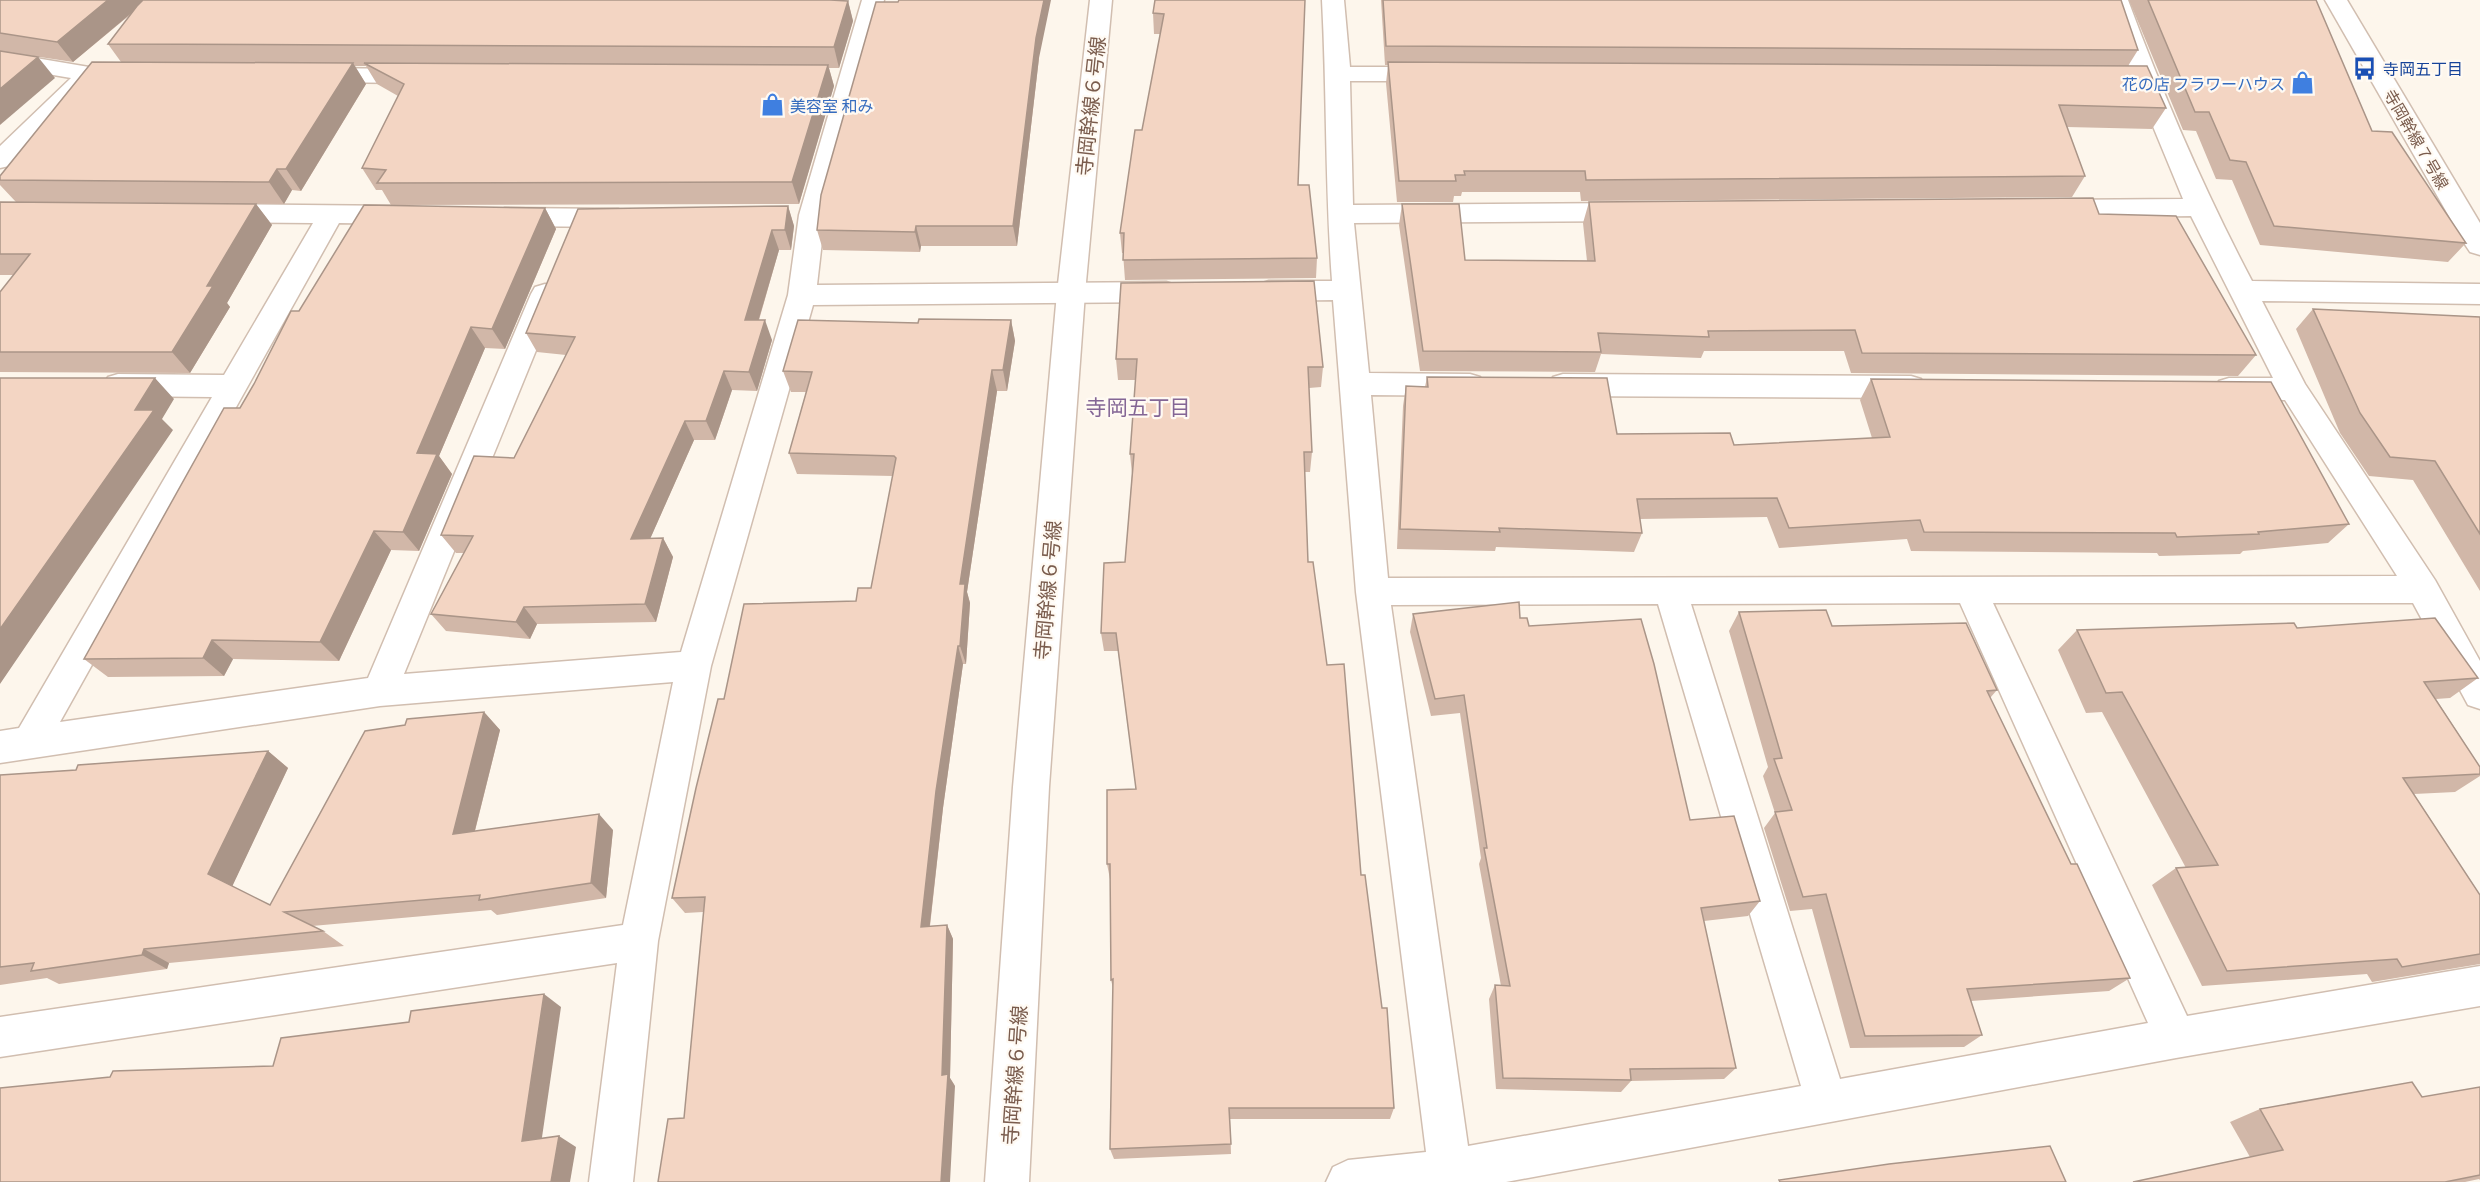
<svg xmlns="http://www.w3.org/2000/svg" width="2480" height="1182" font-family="'Exo 2','Noto Sans JP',sans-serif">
  <rect width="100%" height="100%" fill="#fdf6ec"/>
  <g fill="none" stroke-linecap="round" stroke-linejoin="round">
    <defs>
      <g id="minor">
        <polygon points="862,0 884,0 825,215 817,285 1166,282 1176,285 1180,292 1176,299 1166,302 813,305 711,666 658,941 633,1182 589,1182 617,963 0,1057 0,1017 623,925 673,682 380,706 0,763 0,731 19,728 212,397 118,396 108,393 103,385 108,377 118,374 224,375 313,223 217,222 208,219 204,213 208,207 217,204 402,206 411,209 415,215 411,221 402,224 339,223 60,722 368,678 531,294 535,287 545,284 555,287 559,294 404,674 681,652 788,295 799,215"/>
        <path d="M1322,0H1344L1350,67H1433L1442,69L1445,74L1442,79L1433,81H1350L1353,205L1631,203L1640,206L1644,212L1640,218L1631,221L1354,223L1369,373L1470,374L1480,377L1485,385L1480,393L1470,396L1371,395L1388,578L2397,576L2285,400H2229L2219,397L2214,389L2219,381L2229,378H2273L2191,216L2052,218L2043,215L2039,209L2043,203L2052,200L2183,199L2133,78L2106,0H2128C2164,97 2204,190 2252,281L2480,284V304L2262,301L2305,384L2435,580L2480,661V709L2468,705L2413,603H1993L2187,1016L2480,966V1006L2176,1058L1506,1182H1326L1333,1167L1348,1160L1426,1152L1356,592L1333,300L1269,301L1259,298L1255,291L1259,284L1269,281H1332C1325,187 1327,94 1322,0ZM1960,603L2148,1023L1840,1079L1691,604ZM1658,604L1801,1086L1468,1146L1391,605Z"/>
        <polygon points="0,52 89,67 137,69 140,74 137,79 95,81 9,166 0,168 0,146 71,78 0,66"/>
        <polygon points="314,68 416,69 425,71 428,76 425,81 416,83 314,82 305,80 302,75 305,70"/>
        <polygon points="505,208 618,209 627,212 631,218 627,224 618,227 505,226 496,223 492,217 496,211"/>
        <polygon points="1563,374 1911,376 1921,379 1926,387 1921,395 1911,398 1563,396 1553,393 1548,385 1553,377"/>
      </g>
      <g id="tertiary">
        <polygon points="1090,0 1112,0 1085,293 1049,787 1029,1182 985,1182 1013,787 1057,293"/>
        <polygon points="2325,0 2347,0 2480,223 2480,255 2470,252 2466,246"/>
      </g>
    </defs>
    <use href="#minor" stroke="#d1beb0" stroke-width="3"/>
    <use href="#tertiary" stroke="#d1beb0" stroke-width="3"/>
    <use href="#minor" fill="#fff" fill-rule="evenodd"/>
    <use href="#tertiary" fill="#fff" fill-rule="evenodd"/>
  </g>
  <g fill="#d1b7a8">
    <polygon points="0,0 848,1 853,21 839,68 829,68 834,86 799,204 391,205 382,190 376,190 362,168 398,96 377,84 366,66 355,66 366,84 301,191 292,190 284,204 16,202 0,185 0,176 121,62 108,44 131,14 73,62 0,51"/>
    <polygon points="1155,0 1298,185 1317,258 1316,278 1125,280 1123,253 1122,253 1120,233 1142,130 1160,34 1154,34 1153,13"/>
    <polygon points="1381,0 2121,0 2138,50 2128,66 2166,108 2152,129 2067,127 2085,176 2072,197 1581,201 1580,192 1462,192 1461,196 1454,196 1453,202 1397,202 1386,83 1388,65 1385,65"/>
    <polygon points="2129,0 2316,0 2372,131 2466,243 2448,262 2260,245 2232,180 2216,179 2196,131 2183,130"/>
    <polygon points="1039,58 1017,246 921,246 920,252 823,250 817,230"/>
    <polygon points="0,202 256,204 272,225 227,303 230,307 190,373 0,372 0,292 14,275 0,275"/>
    <polygon points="1589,202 2099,214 2256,355 2238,376 1851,373 1844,351 1704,351 1701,358 1601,354 1595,372 1420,371 1399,225 1402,204 1465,260 1587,261 1583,223"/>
    <polygon points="788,206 794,226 791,250 779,250 759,320 772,340 757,391 732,390 715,440 694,440 650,539 663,538 673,557 656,622 537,624 530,639 446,631 431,614 464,553 456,553 441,535 514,458 566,355 537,352 526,333"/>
    <polygon points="545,208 556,229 505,349 485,348 439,456 452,474 419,551 391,550 339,661 233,659 224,676 108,677 84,659 240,408 299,311"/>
    <polygon points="1121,283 1323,367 1321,387 1309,388 1312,452 1310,472 1305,472 1308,562 1327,665 1361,875 1394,1108 1390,1119 1230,1119 1231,1154 1114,1159 1110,1149 1113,988 1111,980 1111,879 1110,879 1107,864 1136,789 1118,651 1104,651 1101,633 1125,562 1132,474 1130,454 1136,380 1118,380 1116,359"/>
    <polygon points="2313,309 2480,317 2480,591 2413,480 2369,476 2340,433 2296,329"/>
    <polygon points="1011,320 1015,341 1007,391 997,391 967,592 970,603 966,664 963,664 943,808 930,926 947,925 953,939 950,1078 955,1086 703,912 685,913 672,898 724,699 856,601 871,588 893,476 797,474 789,453 806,392 791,392 783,371 918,323"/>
    <polygon points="1427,377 1617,434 1734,445 1872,438 1860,400 1871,379 2349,524 2328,543 2243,551 2240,554 2159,556 2157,553 1911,551 1907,539 1779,548 1767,517 1640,519 1642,533 1634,552 1496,547 1495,551 1397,549 1403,406 1406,386 1425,387"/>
    <polygon points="1739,612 1832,626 1997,690 1990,698 2071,864 2130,978 2109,991 1971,1001 1982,1035 1964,1047 1850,1048 1812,909 1790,911 1764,828 1775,813 1763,776 1768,767 1729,631"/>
    <polygon points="1413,614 1520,618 1529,626 1690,820 1760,901 1748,916 1704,921 1736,1068 1724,1079 1631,1081 1621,1092 1496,1089 1489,999 1495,985 1501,986 1479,864 1481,858 1460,713 1431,716 1410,632"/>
    <polygon points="2297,628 2478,678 2450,698 2436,699 2480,767 2480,776 2455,792 2414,794 2480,895 2480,965 2480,964 2372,982 2367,974 2202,986 2152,885 2176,868 2186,868 2102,712 2086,713 2058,650 2077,630"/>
    <polygon points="484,712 500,730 475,831 613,830 606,898 497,915 491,910 312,926 323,931 344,946 169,963 167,969 59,984 47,978 0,985 0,775 76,770 268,751 288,768 232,886 270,905 405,725"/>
    <polygon points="2480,1087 2480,1180 2479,1179 2465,1182 2133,1182 2250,1157 2230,1122 2260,1109 2422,1097"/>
  </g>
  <g fill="#aa9588">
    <polygon points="108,0 147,0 73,62 57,42"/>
    <polygon points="1044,0 1051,0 1039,58 1017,246 1013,226 1036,38"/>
    <polygon points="848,1 853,21 839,68 834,47"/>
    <polygon points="38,57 55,78 0,125 0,89"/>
    <polygon points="353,63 366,84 301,191 286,169"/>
    <polygon points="828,65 834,86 799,204 792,182"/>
    <polygon points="277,169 292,190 284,204 269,182"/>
    <polygon points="256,204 272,225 227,303 230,307 190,373 172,352 207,286"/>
    <polygon points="788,206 794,226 791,250 785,230"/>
    <polygon points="545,208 556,229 505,349 492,329"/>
    <polygon points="916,226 921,246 920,252 915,232"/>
    <polygon points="772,230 779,250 753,339 745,320"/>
    <polygon points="765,320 772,340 757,391 749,372"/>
    <polygon points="1011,320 1015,341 1007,391 1003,370"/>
    <polygon points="471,327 485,348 439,456 452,474 419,551 403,532 417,453"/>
    <polygon points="992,370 997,391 967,592 970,603 966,664 960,646 960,584"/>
    <polygon points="724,371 732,390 715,440 706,421"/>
    <polygon points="155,378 174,399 162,419 173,430 0,684 0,629"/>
    <polygon points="685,421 694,440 642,557 631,539"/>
    <polygon points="374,531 391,550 339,661 320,642"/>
    <polygon points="663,538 673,557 656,622 645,604"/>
    <polygon points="524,607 537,624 530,639 516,622"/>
    <polygon points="212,640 233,659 224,676 203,658"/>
    <polygon points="958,646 963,664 943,808 928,941 921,927 936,791"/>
    <polygon points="484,712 500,730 470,850 453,834"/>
    <polygon points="268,751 288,768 231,889 208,874"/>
    <polygon points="599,814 613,830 606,898 591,883"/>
    <polygon points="947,925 953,939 950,1078 955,1086 950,1182 941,1182 942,1075"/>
    <polygon points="144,949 169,963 167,969 142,955"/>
    <polygon points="544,994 561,1007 540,1151 522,1141"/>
    <polygon points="559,1136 576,1147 570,1182 551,1182"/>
  </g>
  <g fill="#f3d5c3" stroke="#aa9588" stroke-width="1.5">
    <polygon points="0,0 108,0 57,42 0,33"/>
    <polygon points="143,0 830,0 848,1 834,47 108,44 137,6"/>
    <polygon points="899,0 1044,0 1036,38 1013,226 916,226 915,232 817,230 821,195 876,2 898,2"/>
    <polygon points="1155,0 1305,0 1298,185 1309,185 1317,258 1123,260 1124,233 1120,233 1135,130 1142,130 1164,14 1153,13"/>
    <polygon points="1383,0 2121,0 2138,50 1386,46"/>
    <polygon points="2148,0 2316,0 2372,131 2392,132 2466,243 2274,226 2246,162 2230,160 2209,112 2195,112"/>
    <polygon points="0,51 38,57 0,89"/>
    <polygon points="92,62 353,63 286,169 277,169 269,182 0,180 0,176"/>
    <polygon points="1388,62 2147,66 2166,108 2059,105 2085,176 1586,180 1585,171 1464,171 1465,175 1455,175 1456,181 1399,181"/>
    <polygon points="364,63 828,65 792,182 377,183 386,170 362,168 404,84"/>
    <polygon points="2093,198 2099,214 2176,216 2256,355 1862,353 1855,330 1708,331 1709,337 1598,333 1601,352 1423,351 1402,204 1459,204 1465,260 1595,261 1589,202"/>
    <polygon points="0,202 256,204 207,286 213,286 172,352 0,352 0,292 30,254 0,254"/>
    <polygon points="364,205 545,208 492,329 471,327 417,453 437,454 403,532 374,531 320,642 212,640 203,658 84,659 224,408 240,408 254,384 291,311 299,311"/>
    <polygon points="788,206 785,230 772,230 745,320 765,320 749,372 724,371 706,421 685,421 631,539 663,538 645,604 524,607 516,622 431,614 473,536 441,535 474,456 514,458 575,337 526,333 578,209"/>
    <polygon points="1314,281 1323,367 1308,367 1312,452 1304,452 1308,562 1313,562 1327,665 1344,664 1361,875 1365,875 1382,1008 1387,1008 1394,1108 1229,1108 1231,1144 1110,1149 1113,979 1111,980 1110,864 1107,864 1107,790 1136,789 1116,633 1101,633 1104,563 1125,562 1134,454 1130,454 1137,359 1116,359 1121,283"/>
    <polygon points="2313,309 2480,317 2480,534 2435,461 2390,457 2360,413"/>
    <polygon points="919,319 1011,320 1003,370 992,370 960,584 965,584 960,646 958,646 936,791 921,927 947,925 942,1075 948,1074 941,1182 658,1182 668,1119 684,1118 705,897 672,898 696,788 718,699 724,699 744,604 856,601 858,588 871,588 896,458 894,456 789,453 812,372 783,371 798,320 918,323"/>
    <polygon points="1427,377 1607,378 1617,434 1730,433 1734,445 1890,437 1871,379 2271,382 2349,524 2258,532 2259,534 2177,537 2175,533 1924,532 1920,520 1789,528 1777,498 1637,499 1642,533 1499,528 1500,532 1400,529 1406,386 1428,387"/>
    <polygon points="0,378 155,378 135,410 154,410 0,629"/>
    <polygon points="1519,602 1520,618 1527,618 1529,626 1641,619 1654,664 1690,820 1734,816 1760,901 1701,908 1736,1068 1630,1069 1631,1080 1503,1078 1495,985 1510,986 1484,848 1487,848 1464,695 1435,699 1413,614"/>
    <polygon points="1826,610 1832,626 1966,623 1997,690 1987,691 2071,864 2077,864 2130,978 1967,989 1982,1035 1865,1036 1826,894 1803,897 1775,812 1792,810 1774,759 1782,758 1739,612"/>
    <polygon points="2435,618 2478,678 2424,682 2480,767 2480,774 2403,778 2480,895 2480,954 2402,967 2397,959 2227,971 2176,868 2218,865 2122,692 2106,693 2077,630 2294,623 2297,628"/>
    <polygon points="484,712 453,834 599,814 591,883 479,900 480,895 284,912 323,931 144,949 142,955 31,971 34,963 0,967 0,775 76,770 78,765 268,751 208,874 270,905 365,731 405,725 407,719"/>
    <polygon points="544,994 522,1141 559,1136 551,1182 0,1182 0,1088 110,1077 113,1071 273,1066 281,1038 409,1022 411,1011"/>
    <polygon points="2412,1082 2422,1097 2480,1087 2480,1175 2445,1182 2133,1182 2283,1150 2260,1109"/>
    <polygon points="2050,1146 2066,1182 1780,1182 1779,1180 1889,1164"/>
  </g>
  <defs>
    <symbol id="bus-bare" viewBox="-9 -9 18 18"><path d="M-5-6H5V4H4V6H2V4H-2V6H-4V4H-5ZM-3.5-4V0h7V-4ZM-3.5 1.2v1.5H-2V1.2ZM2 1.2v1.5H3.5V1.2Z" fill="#1a4fb4" stroke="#fffaf3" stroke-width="2.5" paint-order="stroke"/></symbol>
    <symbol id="shop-bare" viewBox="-9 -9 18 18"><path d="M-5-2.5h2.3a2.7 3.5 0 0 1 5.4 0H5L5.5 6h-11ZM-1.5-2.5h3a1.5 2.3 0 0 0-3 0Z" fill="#3f7fe0" stroke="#fffaf3" stroke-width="2.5" paint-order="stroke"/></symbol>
  </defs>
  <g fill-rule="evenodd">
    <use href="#bus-bare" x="2348" y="52" width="33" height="33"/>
    <use href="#shop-bare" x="2286" y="66" width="33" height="33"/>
    <use href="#shop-bare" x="756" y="88" width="33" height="33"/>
  </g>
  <g text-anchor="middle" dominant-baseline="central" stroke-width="4.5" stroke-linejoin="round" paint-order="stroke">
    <g font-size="16" fill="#164399" stroke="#fffaf3" text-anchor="start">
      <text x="2383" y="68">寺岡五丁目</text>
    </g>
    <g font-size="16" fill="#366cbe" stroke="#fffaf3" text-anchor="end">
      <text x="2285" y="83">花の店 フラワーハウス</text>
      <text x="790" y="105" text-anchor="start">美容室 和み</text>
    </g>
    <g font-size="16" fill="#7a5c4d" stroke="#fffaf3">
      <text transform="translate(2417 139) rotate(60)">寺岡幹線７号線</text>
    </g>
    <g font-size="20" fill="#7a5c4d" stroke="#fffaf3">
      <text transform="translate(1090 106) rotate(-84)">寺岡幹線６号線</text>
      <text transform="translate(1047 590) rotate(-85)">寺岡幹線６号線</text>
      <text transform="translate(1014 1075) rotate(-86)">寺岡幹線６号線</text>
    </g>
    <g font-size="21" fill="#846695" stroke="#fffaf3">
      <text x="1138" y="406">寺岡五丁目</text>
    </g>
  </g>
</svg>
